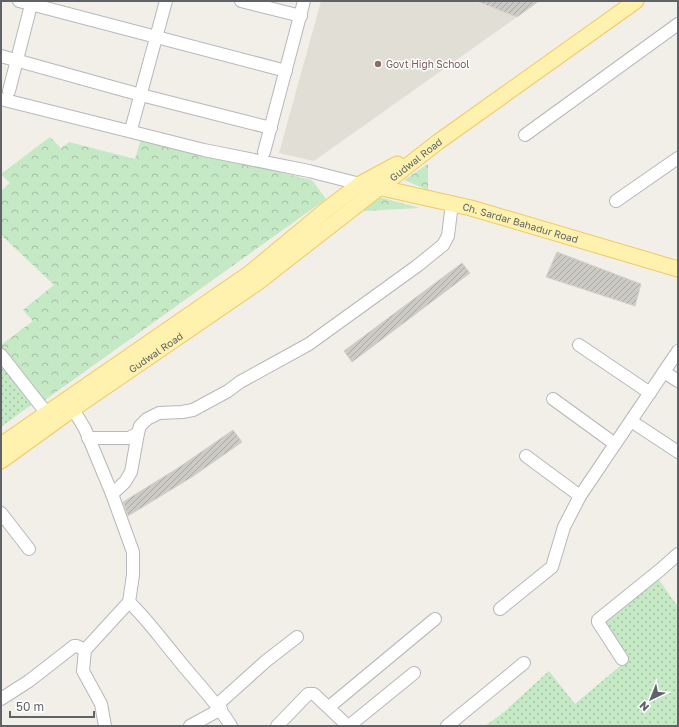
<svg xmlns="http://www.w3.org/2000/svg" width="679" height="727" font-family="'Golos Text',sans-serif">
  <defs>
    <pattern id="grass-dots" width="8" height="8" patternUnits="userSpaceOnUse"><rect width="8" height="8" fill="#c5e8c5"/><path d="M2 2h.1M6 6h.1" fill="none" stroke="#a3c0a4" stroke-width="1.8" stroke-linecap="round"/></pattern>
    <pattern id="park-crowns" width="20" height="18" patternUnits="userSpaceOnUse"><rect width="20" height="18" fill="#c5e8c5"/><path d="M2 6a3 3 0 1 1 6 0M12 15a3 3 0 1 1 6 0" fill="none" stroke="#a3c0a4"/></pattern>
    <pattern id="building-hatch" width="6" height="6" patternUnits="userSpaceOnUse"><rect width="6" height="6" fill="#cccac5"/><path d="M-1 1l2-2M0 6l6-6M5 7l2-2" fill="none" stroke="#a9a8a4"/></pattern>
  </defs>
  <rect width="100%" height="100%" fill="#f1efe8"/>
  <polygon fill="#e1ded6" points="321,1 473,1 517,17 314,161 279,153"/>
  <g fill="url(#grass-dots)">
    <polygon points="1,363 31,405 1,427"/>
    <polygon points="657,577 678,607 678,726 485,726 504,712 549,671 575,704 626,661 604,622"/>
  </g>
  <g fill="url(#park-crowns)">
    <polygon points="50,137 61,148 69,142 135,159 141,139 312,180 326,199 45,400 1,350 1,345 33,321 23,310 54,285 1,235 1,191 10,183 1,174"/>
    <polygon points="428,164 428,190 404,180"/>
    <polygon points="379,197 420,208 363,211"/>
  </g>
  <g fill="url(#building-hatch)" stroke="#d6d1c6">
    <polygon points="476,1 539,1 517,17"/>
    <polygon points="557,252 641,284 635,306 546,277"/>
    <polygon points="462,263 470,273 352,362 344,351"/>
    <polygon points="233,430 242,442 192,477 128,516 123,502 178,468"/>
  </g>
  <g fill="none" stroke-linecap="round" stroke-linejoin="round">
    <defs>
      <g id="minor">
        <polyline points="19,1 286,71"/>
        <polyline points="241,1 301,16"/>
        <polyline points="1,56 141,95 271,128"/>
        <polyline points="9,91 32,1"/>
        <polyline points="1,99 204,150 309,171 360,184"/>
        <polyline points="132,126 166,1"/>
        <polyline points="525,135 678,24"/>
        <polyline points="264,152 304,1"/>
        <polyline points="616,201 678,158"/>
        <polyline points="579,345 650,393"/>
        <polyline points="1,355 52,420"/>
        <polyline points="664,372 678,381"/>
        <polyline points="553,399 615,444"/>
        <path d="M73,409L85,429L112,494L133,552V575L129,602C147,619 161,639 177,658C195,681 216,701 231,726"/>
        <polyline points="631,421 678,452"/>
        <polyline points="88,438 129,438 138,433"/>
        <polyline points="526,456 580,496"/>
        <polyline points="112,494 125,482 131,472 138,433 140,426 147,419 159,413 182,412 193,410 228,391 240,382 309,344 417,266 443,245 448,236 452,203"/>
        <polyline points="1,513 29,549"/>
        <polyline points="500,609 552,567 564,527 580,496 678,351"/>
        <polyline points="85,650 83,671 101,704 105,726"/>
        <polyline points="622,659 598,622 598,620 660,570 678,554"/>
        <polyline points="1,699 29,681 74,646 77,646 85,650 129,602"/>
        <polyline points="217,705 266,661 297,637"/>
        <polyline points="329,707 435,619"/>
        <polyline points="190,726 221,709"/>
        <polyline points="277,726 308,694 314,694 348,726"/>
        <polyline points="349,726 414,673"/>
        <polyline points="447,726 524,663"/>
      </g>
      <g id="major">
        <path id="s1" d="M373,186L471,208L678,269"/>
        <polyline points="1,445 250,273 326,210 360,184 397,164"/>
        <path id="s2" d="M1,461L73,409L257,283L438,142L636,1"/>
      </g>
    </defs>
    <use href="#minor" stroke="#b5b8bc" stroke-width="14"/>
    <use href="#major" stroke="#f2c960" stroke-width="17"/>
    <use href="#minor" stroke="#fff" stroke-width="12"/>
    <use href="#major" stroke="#fff2af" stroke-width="15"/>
  </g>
  <circle fill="#8d6e63" stroke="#fff" stroke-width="1.5" cx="378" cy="64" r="4"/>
  <g text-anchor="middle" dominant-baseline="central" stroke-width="3" stroke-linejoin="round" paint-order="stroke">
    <g font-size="10" fill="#785e54" stroke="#fff" text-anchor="start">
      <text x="386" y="64">Govt High School</text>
    </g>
    <g font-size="10" fill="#5f6368" stroke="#fff">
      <text stroke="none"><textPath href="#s2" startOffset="513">Gudwal Road</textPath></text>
      <text stroke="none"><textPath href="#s1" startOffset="152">Ch. Sardar Bahadur Road</textPath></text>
      <text stroke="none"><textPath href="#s2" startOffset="189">Gudwal Road</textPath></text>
    </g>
  </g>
  <rect width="679" height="727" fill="none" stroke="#5f6368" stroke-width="4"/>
  <g transform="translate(651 699) rotate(223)" stroke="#ffffff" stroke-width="3" paint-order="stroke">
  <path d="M0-3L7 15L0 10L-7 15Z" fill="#5f6368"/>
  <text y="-6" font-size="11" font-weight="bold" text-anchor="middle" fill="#5f6368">N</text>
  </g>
  <path d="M10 711v6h84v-6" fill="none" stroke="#5f6368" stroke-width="2"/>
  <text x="16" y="711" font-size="12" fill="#5f6368" stroke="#ffffff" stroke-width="3" paint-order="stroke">50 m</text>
</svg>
